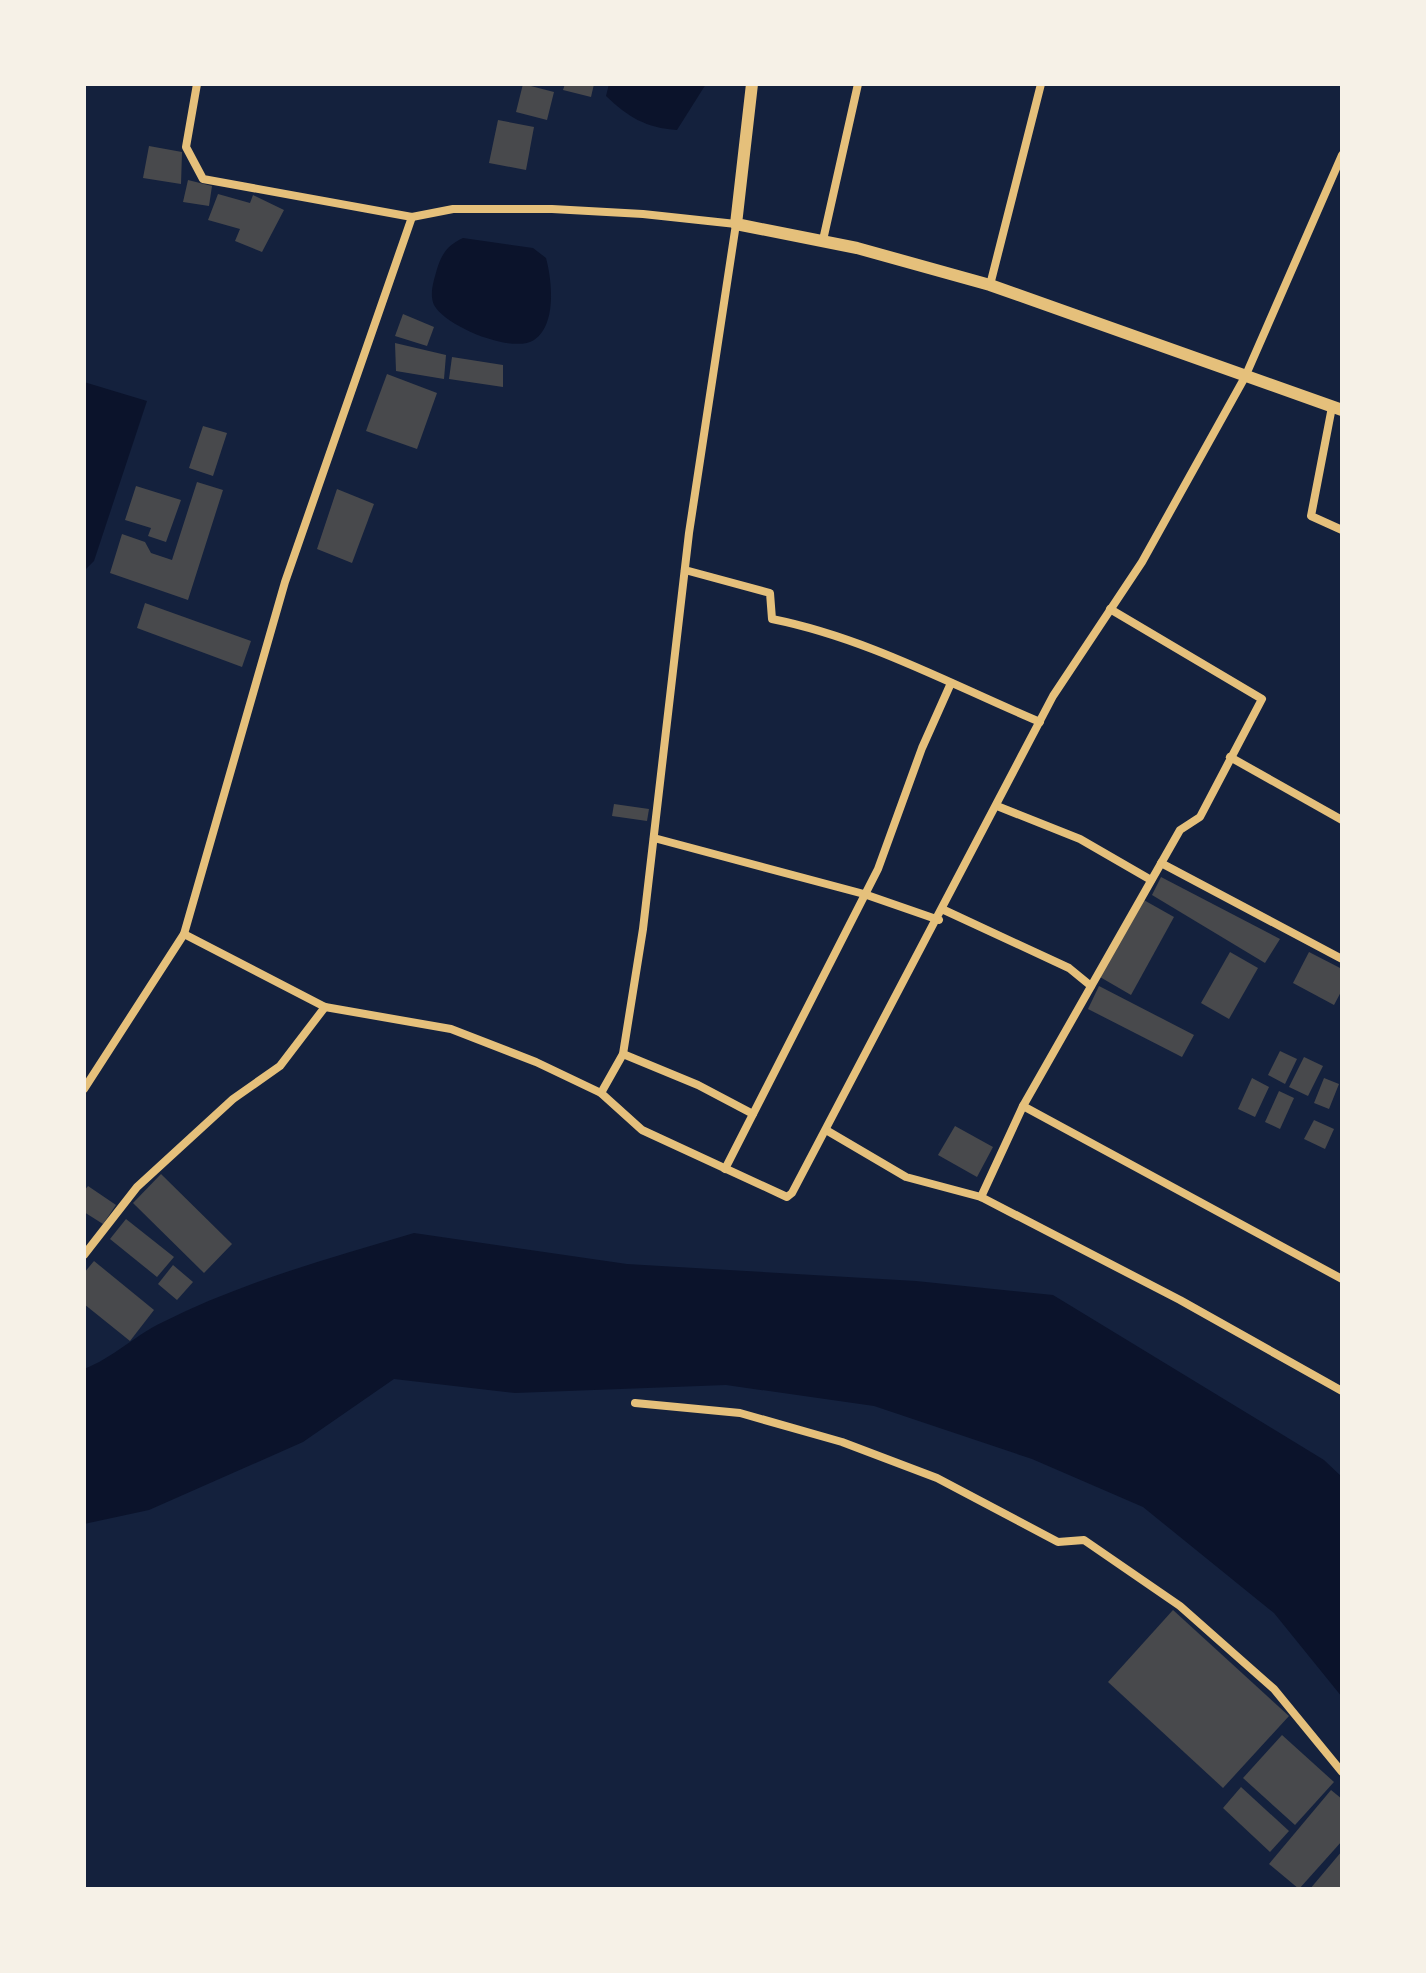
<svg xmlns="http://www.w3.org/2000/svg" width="1426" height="1973" font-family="Merriweather,serif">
  <rect width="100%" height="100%" fill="#14213d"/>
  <g fill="#0b132b">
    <path d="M609,84H706L677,130C646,128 628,117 606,96Z"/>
    <path d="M463,238L533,248L546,258C552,280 557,325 534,340C513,354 446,327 434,305C429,294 434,280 437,269C442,253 448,245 463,238Z"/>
    <polygon points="84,382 147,401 94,561 84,571"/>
    <path d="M414,1233L627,1264L916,1281L1053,1295L1324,1460L1342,1477V1697L1274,1613L1143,1507L1032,1459L874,1406L726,1385L515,1393L394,1379L303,1442L149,1510L84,1524V1369C113,1358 135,1335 163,1322C243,1282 329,1258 414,1233Z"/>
  </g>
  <g fill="#48494c">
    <polygon points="523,84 554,92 547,120 516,112"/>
    <polygon points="565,84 594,84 591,97 563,90"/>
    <polygon points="498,120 534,127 526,170 489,163"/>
    <polygon points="149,146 182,152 181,184 143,178"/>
    <polygon points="188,180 212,186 209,206 183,202"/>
    <polygon points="218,194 250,203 253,195 284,210 262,252 235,241 240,229 208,220"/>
    <polygon points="403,314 434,327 427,346 395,336"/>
    <polygon points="395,343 446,355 444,379 396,371"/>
    <polygon points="452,357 503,365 503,387 449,379"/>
    <polygon points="387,374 437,393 417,449 366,431"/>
    <polygon points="203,426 227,433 213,476 189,468"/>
    <polygon points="197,482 223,490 188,600 110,573 122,534 145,542 151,553 172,560"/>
    <polygon points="136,486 181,500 166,542 148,536 151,528 125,520"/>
    <polygon points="337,489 374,504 352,563 317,549"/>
    <polygon points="145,603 251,641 242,667 137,628"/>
    <polygon points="614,804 649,809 647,821 612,816"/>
    <polygon points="1161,877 1280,939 1265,963 1152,895"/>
    <polygon points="1142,899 1174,917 1131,995 1100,977"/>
    <polygon points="1230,952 1258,968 1229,1019 1201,1003"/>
    <polygon points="1309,952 1342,969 1342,990 1334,1005 1293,983"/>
    <polygon points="1099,986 1194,1035 1182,1057 1088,1009"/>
    <polygon points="1280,1051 1297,1059 1285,1084 1268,1075"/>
    <polygon points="1304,1057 1323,1066 1308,1096 1289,1087"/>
    <polygon points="1252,1078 1269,1087 1255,1117 1238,1109"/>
    <polygon points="1324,1078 1339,1084 1329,1109 1314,1103"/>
    <polygon points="1279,1091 1294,1098 1280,1129 1265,1122"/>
    <polygon points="1314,1120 1334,1129 1325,1149 1304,1139"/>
    <polygon points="955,1126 993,1147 977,1177 938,1155"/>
    <polygon points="161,1174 232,1244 204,1273 133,1203"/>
    <polygon points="88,1186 116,1205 103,1224 84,1212 84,1191"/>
    <polygon points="126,1219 174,1257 157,1277 110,1239"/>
    <polygon points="94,1261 154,1310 130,1341 84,1304 84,1273"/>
    <polygon points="173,1265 193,1282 177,1300 158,1284"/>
    <polygon points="1173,1610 1289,1716 1223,1788 1108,1682"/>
    <polygon points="1282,1735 1334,1782 1295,1825 1243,1778"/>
    <polygon points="1241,1787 1289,1831 1270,1852 1223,1808"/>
    <polygon points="1331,1790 1342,1799 1342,1841 1299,1889 1269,1864"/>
    <polygon points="1342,1851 1342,1885 1338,1889 1310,1889"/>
  </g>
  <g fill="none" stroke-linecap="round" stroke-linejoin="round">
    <g stroke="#e5c07b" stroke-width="8">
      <polyline points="197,84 186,147 203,179 412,217 453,209 552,209 643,214 736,224 689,533 643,929 623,1054 601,1093"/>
      <polyline points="823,240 858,84"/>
      <polyline points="990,285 1041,84"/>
      <polyline points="1332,407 1311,516 1342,530"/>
      <path d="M685,570L770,593L772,619C867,638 952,685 1040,722"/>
      <polyline points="1230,757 1342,820"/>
      <polyline points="997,806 1080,839 1151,880"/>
      <polyline points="654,838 864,894 939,920"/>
      <polyline points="1161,863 1342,959"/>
      <polyline points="944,910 1069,968 1091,986"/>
      <polyline points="184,934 325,1007 451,1029 536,1062 601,1093 642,1130 787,1197 792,1193 1053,696 1142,562 1245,377 1342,155"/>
      <polyline points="623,1054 698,1085 753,1114"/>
      <polyline points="84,1089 184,934 285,582 412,217"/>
      <polyline points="1023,1106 1342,1279"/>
      <polyline points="826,1130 906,1177 981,1197 1180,1300 1342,1391"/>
      <polyline points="725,1169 878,869 922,748 951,683"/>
      <polyline points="981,1197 1023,1106 1180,830 1200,817 1262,699 1110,609"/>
      <polyline points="84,1255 137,1187 233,1099 280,1066 325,1007"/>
      <polyline points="635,1403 740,1413 842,1442 937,1478 1058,1542 1084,1540 1180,1606 1274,1689 1342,1772"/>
    </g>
    <polyline stroke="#e5c07b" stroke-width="12" points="752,84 736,224 857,248 990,285 1342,410"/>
  </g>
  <rect width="1426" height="1973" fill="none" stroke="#f6f1e7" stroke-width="172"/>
</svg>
